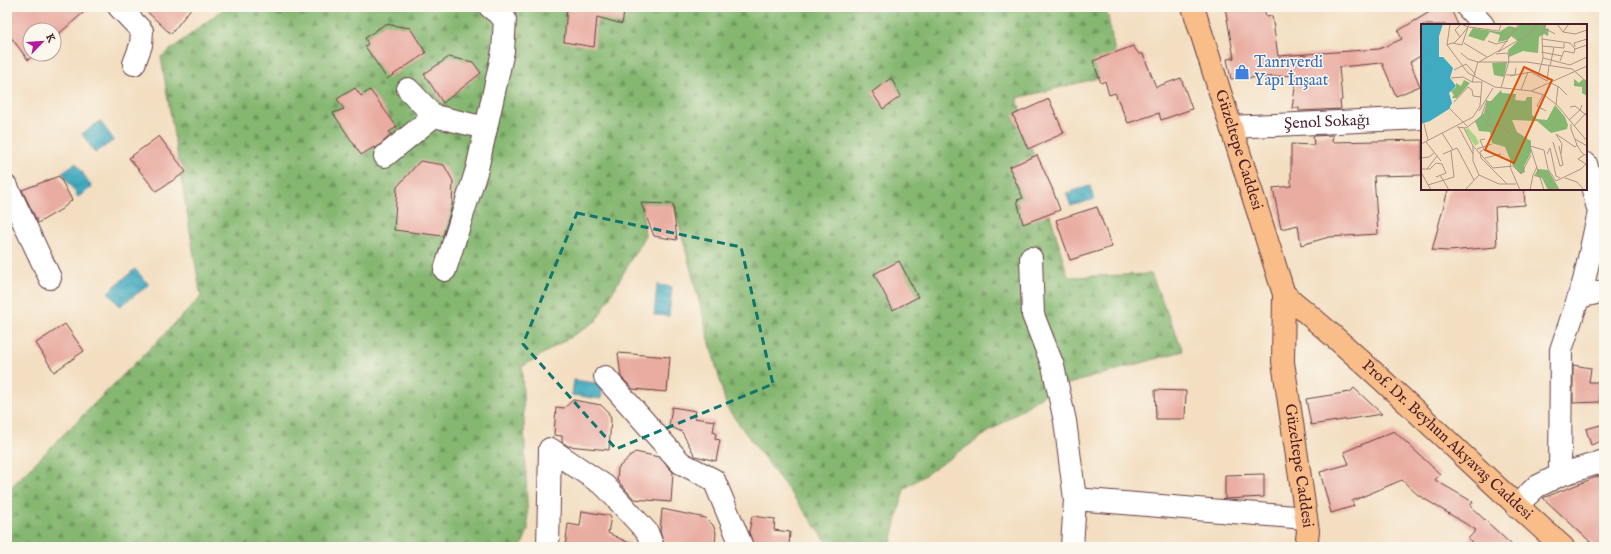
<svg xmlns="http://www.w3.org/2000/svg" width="1611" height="554" font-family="'IM FELL English',serif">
  <defs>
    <pattern id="forest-firs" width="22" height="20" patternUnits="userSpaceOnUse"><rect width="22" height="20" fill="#85b771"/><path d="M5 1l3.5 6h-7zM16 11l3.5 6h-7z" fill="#6f945d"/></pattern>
    <pattern id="water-waves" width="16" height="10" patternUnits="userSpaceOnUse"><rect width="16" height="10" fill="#40aac0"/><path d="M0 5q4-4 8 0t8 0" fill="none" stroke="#388a9c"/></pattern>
  </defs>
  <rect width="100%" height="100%" fill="#fbf7ec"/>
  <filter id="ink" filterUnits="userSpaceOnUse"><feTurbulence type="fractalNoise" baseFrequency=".025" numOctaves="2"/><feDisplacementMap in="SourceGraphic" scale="8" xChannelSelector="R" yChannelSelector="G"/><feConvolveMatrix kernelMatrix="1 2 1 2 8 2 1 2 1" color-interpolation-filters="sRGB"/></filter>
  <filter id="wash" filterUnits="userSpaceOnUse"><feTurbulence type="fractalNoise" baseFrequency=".012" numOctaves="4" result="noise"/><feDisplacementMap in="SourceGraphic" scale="16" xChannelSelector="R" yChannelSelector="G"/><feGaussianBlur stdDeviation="0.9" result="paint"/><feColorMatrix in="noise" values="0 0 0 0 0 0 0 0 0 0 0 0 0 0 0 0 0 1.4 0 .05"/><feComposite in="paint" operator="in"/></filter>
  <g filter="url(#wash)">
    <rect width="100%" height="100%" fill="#f3dec1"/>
    <polygon fill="url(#forest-firs)" stroke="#686b4e" points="226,7 1106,7 1119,73 1017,98 1068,277 1151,274 1183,351 1054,388 904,489 890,547 831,547 727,408 674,205 642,203 645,235 596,321 522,367 528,530 521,547 7,547 7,491 201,297 161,57"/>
    <g fill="url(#water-waves)" stroke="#456476">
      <polygon points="100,121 114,140 95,153 82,134"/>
      <polygon points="76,163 92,187 78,197 62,172"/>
      <polygon points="1090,186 1094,199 1071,206 1066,193"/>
      <polygon points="135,269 149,285 120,306 108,292"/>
      <polygon points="657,285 672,287 669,316 654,315"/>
      <polygon points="574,380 603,384 601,399 572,395"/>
    </g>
    <g id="blocks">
      <g fill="#e9aca1">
        <polygon points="7,7 90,7 54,38 54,30 30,30 30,54 35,54 28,60 7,32"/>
        <polygon points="142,7 192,7 171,34"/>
        <polygon points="567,7 625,7 622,24 597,17 594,47 564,42"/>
        <polygon points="1225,7 1264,7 1266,17 1272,16 1278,56 1379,49 1402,39 1398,31 1438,7 1450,7 1458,25 1422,25 1422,55 1410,62 1420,86 1396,96 1382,63 1339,67 1342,100 1340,101 1341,109 1299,111 1299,108 1292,108 1297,75 1249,78 1247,77 1231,79 1227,59 1234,58"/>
        <polygon points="385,24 410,28 426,53 387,79 365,46 368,44 365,38"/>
        <polygon points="1133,46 1139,54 1143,54 1156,87 1181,78 1192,109 1161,120 1159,113 1128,123 1115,93 1109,95 1105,81 1101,83 1093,61"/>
        <polygon points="449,57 473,62 481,73 443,103 424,74"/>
        <polygon points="891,78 901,96 883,109 872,92"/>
        <polygon points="355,88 361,96 370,90 397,127 389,132 391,135 375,149 374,147 361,155 333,113 344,109 337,99"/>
        <polygon points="1049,99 1064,133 1028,149 1013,115"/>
        <polygon points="1333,135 1332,142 1422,140 1422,175 1374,176 1378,234 1329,237 1301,245 1298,225 1281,229 1273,188 1291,186 1291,144 1314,145 1313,136"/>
        <polygon points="159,136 186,172 156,191 129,158"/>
        <polygon points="1037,155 1052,188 1060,210 1023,224 1017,200 1023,198 1009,167"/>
        <polygon points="420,161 444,165 453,181 452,206 443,236 394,230 397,187"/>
        <polygon points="59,176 72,200 62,209 38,223 22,190"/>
        <polygon points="1451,189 1524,189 1525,205 1495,207 1497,247 1448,251 1432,250 1448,190 1451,190"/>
        <polygon points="641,203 673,204 677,240 654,236"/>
        <polygon points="1097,207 1112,247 1070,260 1056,220"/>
        <polygon points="899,261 918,297 893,310 874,274"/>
        <polygon points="65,324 84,351 54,372 36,343"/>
        <polygon points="618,353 670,357 667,392 633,389 621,377"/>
        <polygon points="1573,365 1591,368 1589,382 1599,382 1600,402 1573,403"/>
        <polygon points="1354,388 1382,414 1311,425 1306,399 1350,392"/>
        <polygon points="1155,390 1186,391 1185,419 1156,419"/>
        <polygon points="573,400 601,405 608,412 611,419 609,450 568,446 562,442 562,436 554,435 556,407 564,408"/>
        <polygon points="672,407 696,411 694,418 715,421 713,432 716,433 715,439 720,440 716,461 695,456 682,432 669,426"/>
        <polygon points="1604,424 1604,440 1591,445 1586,429"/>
        <polygon points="1394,431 1440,474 1435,480 1473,502 1470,506 1514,547 1477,547 1468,539 1476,530 1418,495 1402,480 1352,501 1354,506 1331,513 1320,472 1349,464 1344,452"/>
        <polygon points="635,452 659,457 673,472 671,502 634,499 617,480 618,468"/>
        <polygon points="1264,474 1264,497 1225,499 1225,475"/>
        <polygon points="1604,474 1604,547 1596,547 1543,498"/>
        <polygon points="662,509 706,518 713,525 716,532 715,547 665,547 660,532"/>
        <polygon points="582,511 611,516 608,533 638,547 565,547 568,524 580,526"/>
        <polygon points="752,516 775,519 774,530 790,532 789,547 754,547 749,532"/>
      </g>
    </g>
  </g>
  <g filter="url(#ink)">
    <use href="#blocks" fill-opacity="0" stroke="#633c42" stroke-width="1"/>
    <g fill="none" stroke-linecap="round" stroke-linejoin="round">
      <defs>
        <g id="minor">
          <polyline points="119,7 142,31 141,45 134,64"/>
          <polyline points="1467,7 1483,25"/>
          <polyline points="408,89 434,116 486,128"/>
          <path id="s1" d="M1231,127L1422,118"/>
          <polyline points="385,156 434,116"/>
          <polyline points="7,187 50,278"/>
          <polyline points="1031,258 1033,315 1053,366 1065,421 1075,499"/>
          <polyline points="445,270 477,169 503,51 505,19 490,7"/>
          <polyline points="1579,297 1604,291"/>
          <polyline points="605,377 681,463 714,480 742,547"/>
          <polyline points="1560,475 1561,350 1584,281 1599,212 1586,164"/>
          <polyline points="1516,506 1536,487 1560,475 1604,461"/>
          <polyline points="548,547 550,449 605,486 647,532 653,547"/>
          <polyline points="1072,547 1075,499 1306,518"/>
        </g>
        <g id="major">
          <path id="s2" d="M1193,7L1284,294L1283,362L1308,531L1306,547"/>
          <path id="s3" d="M1284,294C1381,374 1469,464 1563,547"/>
        </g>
      </defs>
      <use href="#minor" stroke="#633c42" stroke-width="24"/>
      <use href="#major" stroke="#633c42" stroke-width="24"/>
      <use href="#minor" stroke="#fff" stroke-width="22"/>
      <use href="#major" stroke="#f8bd89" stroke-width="22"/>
    </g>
  </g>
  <path fill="none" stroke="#0f766e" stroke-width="3" stroke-dasharray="8 5" stroke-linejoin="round" d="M577,213L741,247L773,384L616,449L523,344Z"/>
  <defs>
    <symbol id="shop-bare" viewBox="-9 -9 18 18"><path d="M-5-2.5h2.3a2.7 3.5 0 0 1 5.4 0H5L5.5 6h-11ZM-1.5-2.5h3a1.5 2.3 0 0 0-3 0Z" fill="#3f7fe0" stroke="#fbf7ec" stroke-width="2.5" paint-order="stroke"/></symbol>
  </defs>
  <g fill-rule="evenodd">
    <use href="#shop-bare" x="1231" y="61" width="22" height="22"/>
  </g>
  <g text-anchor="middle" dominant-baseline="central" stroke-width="3" stroke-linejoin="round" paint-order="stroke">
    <g font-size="16" fill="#366cbe" stroke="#fbf7ec" text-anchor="start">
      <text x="1254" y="63">Tanrıverdi<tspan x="1254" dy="18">Yapı İnşaat</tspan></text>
    </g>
    <g font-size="16" fill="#4a1f2b" stroke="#fbf7ec">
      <text stroke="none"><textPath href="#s1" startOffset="96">Şenol Sokağı</textPath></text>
      <text stroke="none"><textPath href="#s2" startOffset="150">Güzeltepe Caddesi</textPath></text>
      <text stroke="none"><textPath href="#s3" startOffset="219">Prof. Dr. Beyhun Akyavaş Caddesi</textPath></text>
      <text stroke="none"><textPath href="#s2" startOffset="474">Güzeltepe Caddesi</textPath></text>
    </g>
  </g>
  <g transform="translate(1421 24)">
    <rect width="166" height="166" fill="#f3dec1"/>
    <path d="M99,0H126L124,4L128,5L127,12L123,10L118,13L117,29L102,27L88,33L87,26L97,17L90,12L86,16L77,18L79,11L69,8L63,17L47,12L52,4L78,8L88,2L96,4ZM86,38L83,53L73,51L71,39ZM153,55L158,59L162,55L166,57V72L161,69V63L153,62ZM43,56L49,59L36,74H31L33,71L30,67L35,63V59L40,62ZM80,66L81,69L95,70L94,76L104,77L106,73H111V91L116,95L126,96L134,81L144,93L147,101L146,105L130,109L116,97L91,96L96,108L110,117V129L103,142L104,148L100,150L91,140L84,123L71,119L69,108L58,107L54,97L63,89L66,77H70ZM117,145L127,146L139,166H127L121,154L113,152Z" fill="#85b771"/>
    <path d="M47,104L55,113L58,119L54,122L44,106Z" fill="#a7d683"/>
    <path d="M0,0H22L18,12V33H22L32,44L29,54L35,62L28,69L31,79L28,85L9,97L0,100Z" fill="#40aac0"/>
    <path fill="none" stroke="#40aac0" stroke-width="2" d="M0,31L18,34M0,35H16M0,51L18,34"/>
    <path fill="none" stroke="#af9285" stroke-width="1" d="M29,0L26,21L47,49L74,63L110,67L123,71L136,81L166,117M125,0L121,12L122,34L149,41L166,33M136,0L142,8L148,0M48,3L78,7L80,0M123,4L134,10M142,8L154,10L166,6M39,13L47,3L40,0M121,15L149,19L154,25M67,17L75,20L87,17M33,19L39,13L34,6L40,0M43,19L66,33M26,21L31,19L41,21L48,0M121,22L143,24V19M154,23L153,19L166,15M77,28L108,10L116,0M120,28L141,32M40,29L47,35L57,38H106L151,45L166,58M75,30L87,29L88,37L80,64M139,37L143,27L153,29L154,25L166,21M58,38L79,26L98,0M129,42L133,23M33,46L45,40L55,51M85,51H94L95,44M89,52L110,48L126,57M117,52L122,34M30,54L42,53L51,58H61M126,57L128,42M51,58L57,38M130,59L138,63L146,71M100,66L107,48M110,67L166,42M122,71L116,82L125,87M33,78L47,63L51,66L52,72L60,73M135,81L137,62M149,83L154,82L166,92M28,84L47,103M64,86L69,91L66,99L71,103L78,100L89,109M58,87L72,64M148,96L159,86L161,81M3,100L7,116M150,100V105L156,121L161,129L166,132M153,102L166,88M36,103L45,104L60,93L66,76M38,104L52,130M43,104L52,122V137L58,151L44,166M21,109L32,126M64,115L59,116L63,125L59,128L60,134L86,160M154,115L166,122M5,118L20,137M132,118L139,142L142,141L138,122M0,120L52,93L59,82L61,58M52,122L72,144L92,142L100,150L110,131M56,125L71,120M22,130L36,124L53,156M126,130L129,124L135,152L139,154M140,130L141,120L135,110L154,123L156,121M163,131L157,135L165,140M0,134L8,133L13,129M64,134L80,130M90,138L89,143L99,166M0,145H9L15,139L21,140L25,149L15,153M6,145L16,132M0,148L10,166M19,151L28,166M58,151L78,160H95M144,154L156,158L163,166M7,161L33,153L30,127M109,166L112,151L116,143M123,166L109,122L123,126L127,145L135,157L160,145L166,139"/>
    <path fill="#d8530f" fill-opacity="0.15" stroke="#d8530f" stroke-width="2" d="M103,43L131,56L93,139L64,126Z"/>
    <rect width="166" height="166" fill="none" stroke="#4a1f2b" stroke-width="2"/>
  </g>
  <rect width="1611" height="554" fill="none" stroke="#fbf7ec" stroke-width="24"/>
  <g transform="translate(42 42) rotate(65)"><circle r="19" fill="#fbf7ec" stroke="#b4a19f"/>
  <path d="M0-3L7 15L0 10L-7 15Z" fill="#b5179e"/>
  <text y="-6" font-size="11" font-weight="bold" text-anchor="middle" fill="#4a1f2b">K</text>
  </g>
</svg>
